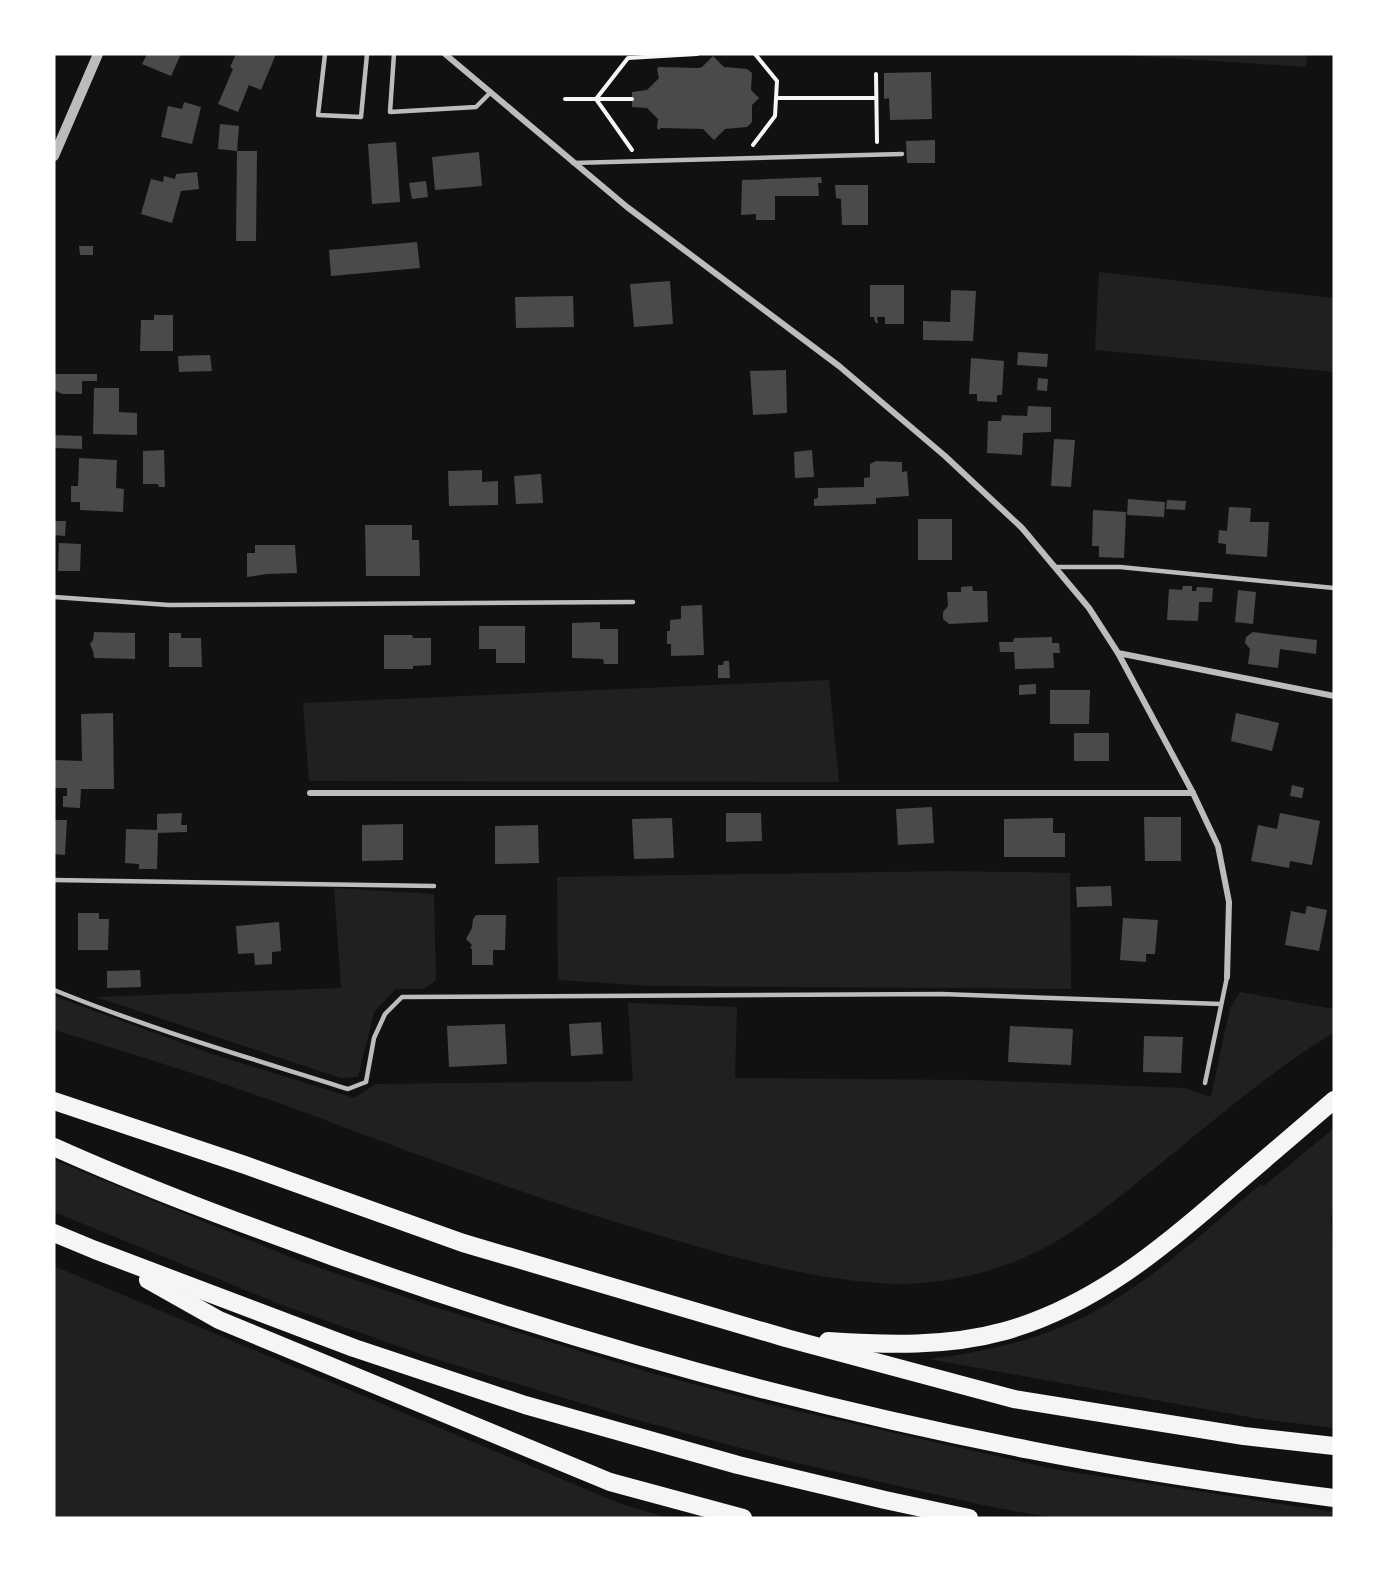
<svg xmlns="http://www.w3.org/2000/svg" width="1388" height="1572" font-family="Mulish,sans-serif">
  <rect width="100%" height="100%" fill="#111"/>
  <g fill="#202020">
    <polygon points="1110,54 1308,54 1306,67"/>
    <polygon points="1099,272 1334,298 1334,372 1095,350"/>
    <polygon points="829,680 839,782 309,781 303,703"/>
    <polygon points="951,871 1070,873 1071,989 651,986 558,980 557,877"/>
    <polygon points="334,888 434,894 436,980 424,989 396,989 374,1012 358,1077 341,1078 96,997 341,988"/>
    <path d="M1240,992L1334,1009V1033C1311,1045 1291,1061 1270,1076C1223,1111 1179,1149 1133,1186C1097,1215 1059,1244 1016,1261C973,1278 923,1287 878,1283C808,1278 739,1259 672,1239C546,1203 423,1157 301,1111C219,1081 137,1055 54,1030V996L212,1054L354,1098L376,1084L633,1081L628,1003L737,1007L735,1078L974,1080L1185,1088L1211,1097L1230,1008Z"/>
    <path d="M1334,1128V1197L1331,1217L1334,1275V1428L1254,1418L929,1359C992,1351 1056,1336 1111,1302C1165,1269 1212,1225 1261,1184L1264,1186Z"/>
    <polygon points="54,1160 300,1261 428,1305 655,1374 780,1407 1053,1469 1334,1512 1334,1518 1053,1518 987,1506 784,1460 623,1416 429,1357 282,1305 54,1212"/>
    <polygon points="54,1266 621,1504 669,1518 54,1518"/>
  </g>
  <g fill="#4a4a4a">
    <polygon points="147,54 181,54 171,76 142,64"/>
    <polygon points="236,54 276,54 261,90 249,85 238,112 218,104 233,69 230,67"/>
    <polygon points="713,56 724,67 747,69 752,73 751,90 759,98 752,105 752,122 747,127 725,129 714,140 703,129 661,128 659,130 657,128 658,119 647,108 632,107 632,92 647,90 659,78 657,69 659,67 698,68 702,67"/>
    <polygon points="931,72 932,119 890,120 889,98 884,99 884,73"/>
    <polygon points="184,102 201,107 192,144 161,137 168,106 182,109"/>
    <polygon points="220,124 239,126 237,151 257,151 256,241 236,241 237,151 218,149"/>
    <polygon points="935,140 935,163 907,163 906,141"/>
    <polygon points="396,142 400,202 372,204 368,144"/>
    <polygon points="479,152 482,186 435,190 432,157"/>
    <polygon points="197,172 199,189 181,191 172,223 141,214 151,179 163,182 164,176 175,179 176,174"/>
    <polygon points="821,177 822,183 818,183 819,196 775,196 775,220 756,220 756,214 741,215 742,180"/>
    <polygon points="426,181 428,197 412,199 409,183"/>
    <polygon points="835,185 868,185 868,225 842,225 841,199 836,198"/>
    <polygon points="417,242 420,268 331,276 329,250"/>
    <polygon points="79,246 93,246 93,255 80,255"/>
    <polygon points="670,281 673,324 634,327 630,284"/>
    <polygon points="870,285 904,285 904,324 885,324 885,317 877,317 878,324 875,322 874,317 870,317"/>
    <polygon points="951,290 976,291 973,341 923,340 923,321 950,322"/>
    <polygon points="573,296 574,327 516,328 515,297"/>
    <polygon points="154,315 173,315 173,351 140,351 141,320 154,320"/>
    <polygon points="1018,352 1048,354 1047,367 1017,365"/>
    <polygon points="210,355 212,371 179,372 178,356"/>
    <polygon points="971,358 1004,361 1002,395 997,395 997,402 977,401 977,394 969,394"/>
    <polygon points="786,370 787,413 753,415 750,371"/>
    <polygon points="54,374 97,374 97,381 82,381 82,394 62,394 54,390"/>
    <polygon points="1038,378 1048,379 1047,391 1037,390"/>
    <polygon points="94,388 119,388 119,412 137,413 137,435 93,434"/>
    <polygon points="1028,406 1051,407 1051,432 1023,433 1022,455 987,453 988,421 1001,421 1002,415 1027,416"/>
    <polygon points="54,435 82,436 82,449 54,448"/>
    <polygon points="1054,439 1075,440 1071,487 1051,486"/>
    <polygon points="164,450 165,487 159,487 158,484 143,484 143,451"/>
    <polygon points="812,450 814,477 795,478 794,452"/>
    <polygon points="79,458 117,460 116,488 124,489 123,512 80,510 80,502 71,502 71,486 78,486"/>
    <polygon points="876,461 902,462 902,472 907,471 909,496 876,498 876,504 814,506 814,499 818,498 818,488 864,487 864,478 870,477 870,464"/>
    <polygon points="482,470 482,482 498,481 498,505 449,506 448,471"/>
    <polygon points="541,474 543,503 516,504 514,476"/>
    <polygon points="1128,499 1165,502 1164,517 1127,515"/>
    <polygon points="1167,500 1186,501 1185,510 1166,509"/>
    <polygon points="1229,507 1251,508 1250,522 1269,522 1267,557 1226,554 1226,544 1218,543 1219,530 1227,531"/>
    <polygon points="1093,510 1126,512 1124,558 1099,557 1099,546 1092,546"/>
    <rect x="918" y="519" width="34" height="41"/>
    <polygon points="54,521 66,521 65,536 54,535"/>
    <polygon points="365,525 412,525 412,540 419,540 420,576 366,576"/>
    <polygon points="59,543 81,544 80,571 58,571"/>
    <polygon points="255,545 295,545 297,573 267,574 247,577 247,553 255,553"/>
    <polygon points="972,586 973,591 987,591 988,622 949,624 943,619 943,612 948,606 947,592 961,592 961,587"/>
    <polygon points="1183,586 1192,586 1192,591 1196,591 1197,587 1213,588 1212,602 1199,602 1198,621 1167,620 1169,589 1182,590"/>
    <polygon points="1238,590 1256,592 1253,624 1235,622"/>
    <polygon points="702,605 704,655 671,656 671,644 667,644 667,631 670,631 670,620 681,619 681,606"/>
    <polygon points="600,622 600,629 618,629 618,664 604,664 603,659 572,658 572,623"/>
    <polygon points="479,626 525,626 525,663 496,663 496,649 479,649"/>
    <polygon points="94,632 135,633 135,659 94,658 93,651 90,644 93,640"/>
    <polygon points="1253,632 1317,640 1316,654 1280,649 1278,668 1248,664 1250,649 1245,643 1246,637"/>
    <polygon points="169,633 181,633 181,638 201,638 202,667 169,667"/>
    <polygon points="384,635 412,635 413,638 431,638 431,665 413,666 413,669 384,669"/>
    <polygon points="1052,637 1052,643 1059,643 1060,653 1053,653 1054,668 1015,669 1014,652 1000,652 999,642 1013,642 1014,638"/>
    <polygon points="724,661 729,661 730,678 718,678 718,665 723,665"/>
    <polygon points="1036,684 1036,694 1019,695 1019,685"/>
    <polygon points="1050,690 1090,690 1089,724 1050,724"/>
    <polygon points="113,713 114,789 81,789 80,808 63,807 63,796 67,796 67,788 54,788 54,760 82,761 81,714"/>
    <polygon points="1236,713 1279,723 1272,751 1231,741"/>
    <rect x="1074" y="733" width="35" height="28"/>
    <polygon points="1292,785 1304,788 1302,798 1290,796"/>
    <polygon points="932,807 934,843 898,845 896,809"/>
    <polygon points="182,813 181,825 187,825 187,832 158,833 157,869 139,869 139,864 125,863 126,829 157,830 157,814"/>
    <polygon points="726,813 761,813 762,841 726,842"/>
    <polygon points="1280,813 1320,821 1312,865 1290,861 1289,868 1251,861 1258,825 1277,829"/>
    <polygon points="1144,817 1181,817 1181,861 1145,861"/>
    <polygon points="672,818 674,858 634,859 632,819"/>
    <polygon points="1053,818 1053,833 1065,833 1065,857 1004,857 1004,819"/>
    <polygon points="54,820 67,820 65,855 54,854"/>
    <polygon points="403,824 403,860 362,861 362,825"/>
    <polygon points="538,825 539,863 495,864 495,826"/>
    <polygon points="1111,886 1112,906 1077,907 1076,887"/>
    <polygon points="1307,906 1327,910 1319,951 1285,945 1291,911 1305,914"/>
    <polygon points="78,913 99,913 99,919 109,919 108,950 78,950"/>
    <polygon points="476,915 506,915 505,950 493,950 493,965 472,965 472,949 470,948 472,945 466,939 472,928 473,919"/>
    <polygon points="1123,918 1158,920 1155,954 1146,954 1146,962 1120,960"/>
    <polygon points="279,922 281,951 272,952 272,964 255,965 254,953 238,954 236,926"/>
    <polygon points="140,970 141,987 107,988 107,971"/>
    <polygon points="601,1022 603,1054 571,1056 569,1024"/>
    <polygon points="505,1024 507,1064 449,1067 447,1026"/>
    <polygon points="1010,1026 1073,1029 1071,1065 1008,1062"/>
    <polygon points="1144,1036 1183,1037 1181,1073 1143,1072"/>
  </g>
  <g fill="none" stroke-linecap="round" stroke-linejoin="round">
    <g stroke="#f5f5f5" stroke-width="4">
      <polyline points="876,74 877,142"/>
      <polyline points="776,98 875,98"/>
      <polyline points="565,99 632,99"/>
      <polyline points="596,99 628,58 697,54"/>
      <polyline points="596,99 632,150"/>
      <polyline points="753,145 775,116 777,81 755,54"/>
    </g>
    <g stroke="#bcbcbc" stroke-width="4.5">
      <polyline points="325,54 318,115 361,117 367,54"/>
      <polyline points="394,54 390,112 476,107 491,92"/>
      <polyline points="573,163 902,154"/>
      <polyline points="1054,567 1120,567 1334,588"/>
      <polyline points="54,597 169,605 633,602"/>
      <polyline points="54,880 434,886"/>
      <path d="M54,990C150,1029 250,1058 348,1089L366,1082L374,1038L385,1014L402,997L941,994L1221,1004"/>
      <polyline points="1205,1083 1227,977"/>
    </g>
    <g stroke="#bcbcbc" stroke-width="6">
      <polyline points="445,54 627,207 839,366 945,456 1022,528 1089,608 1118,653 1334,696"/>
      <polyline points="1118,653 1193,793 1218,846 1229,902 1227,977"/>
      <polyline points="310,793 1193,793"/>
    </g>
    <polyline stroke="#bcbcbc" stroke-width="10" points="54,156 98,54"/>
    <g stroke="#f5f5f5" stroke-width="18">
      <polyline points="54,1101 245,1165 463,1243 786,1338 1014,1399 1244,1436 1334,1446"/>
      <path d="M54,1147C145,1188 240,1223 334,1257C561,1338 794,1404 1030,1450C1131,1470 1232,1485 1334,1498"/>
      <polyline points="54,1233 95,1250 354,1348 525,1405 738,1465 885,1500 969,1518"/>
      <polyline points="148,1280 219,1320 610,1482 743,1518"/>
      <path d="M828,1341C887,1345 947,1347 1005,1331C1093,1306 1163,1248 1230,1189C1265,1159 1299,1130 1334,1100"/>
    </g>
  </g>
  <rect width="1388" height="1572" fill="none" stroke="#ffffff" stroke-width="111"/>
</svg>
